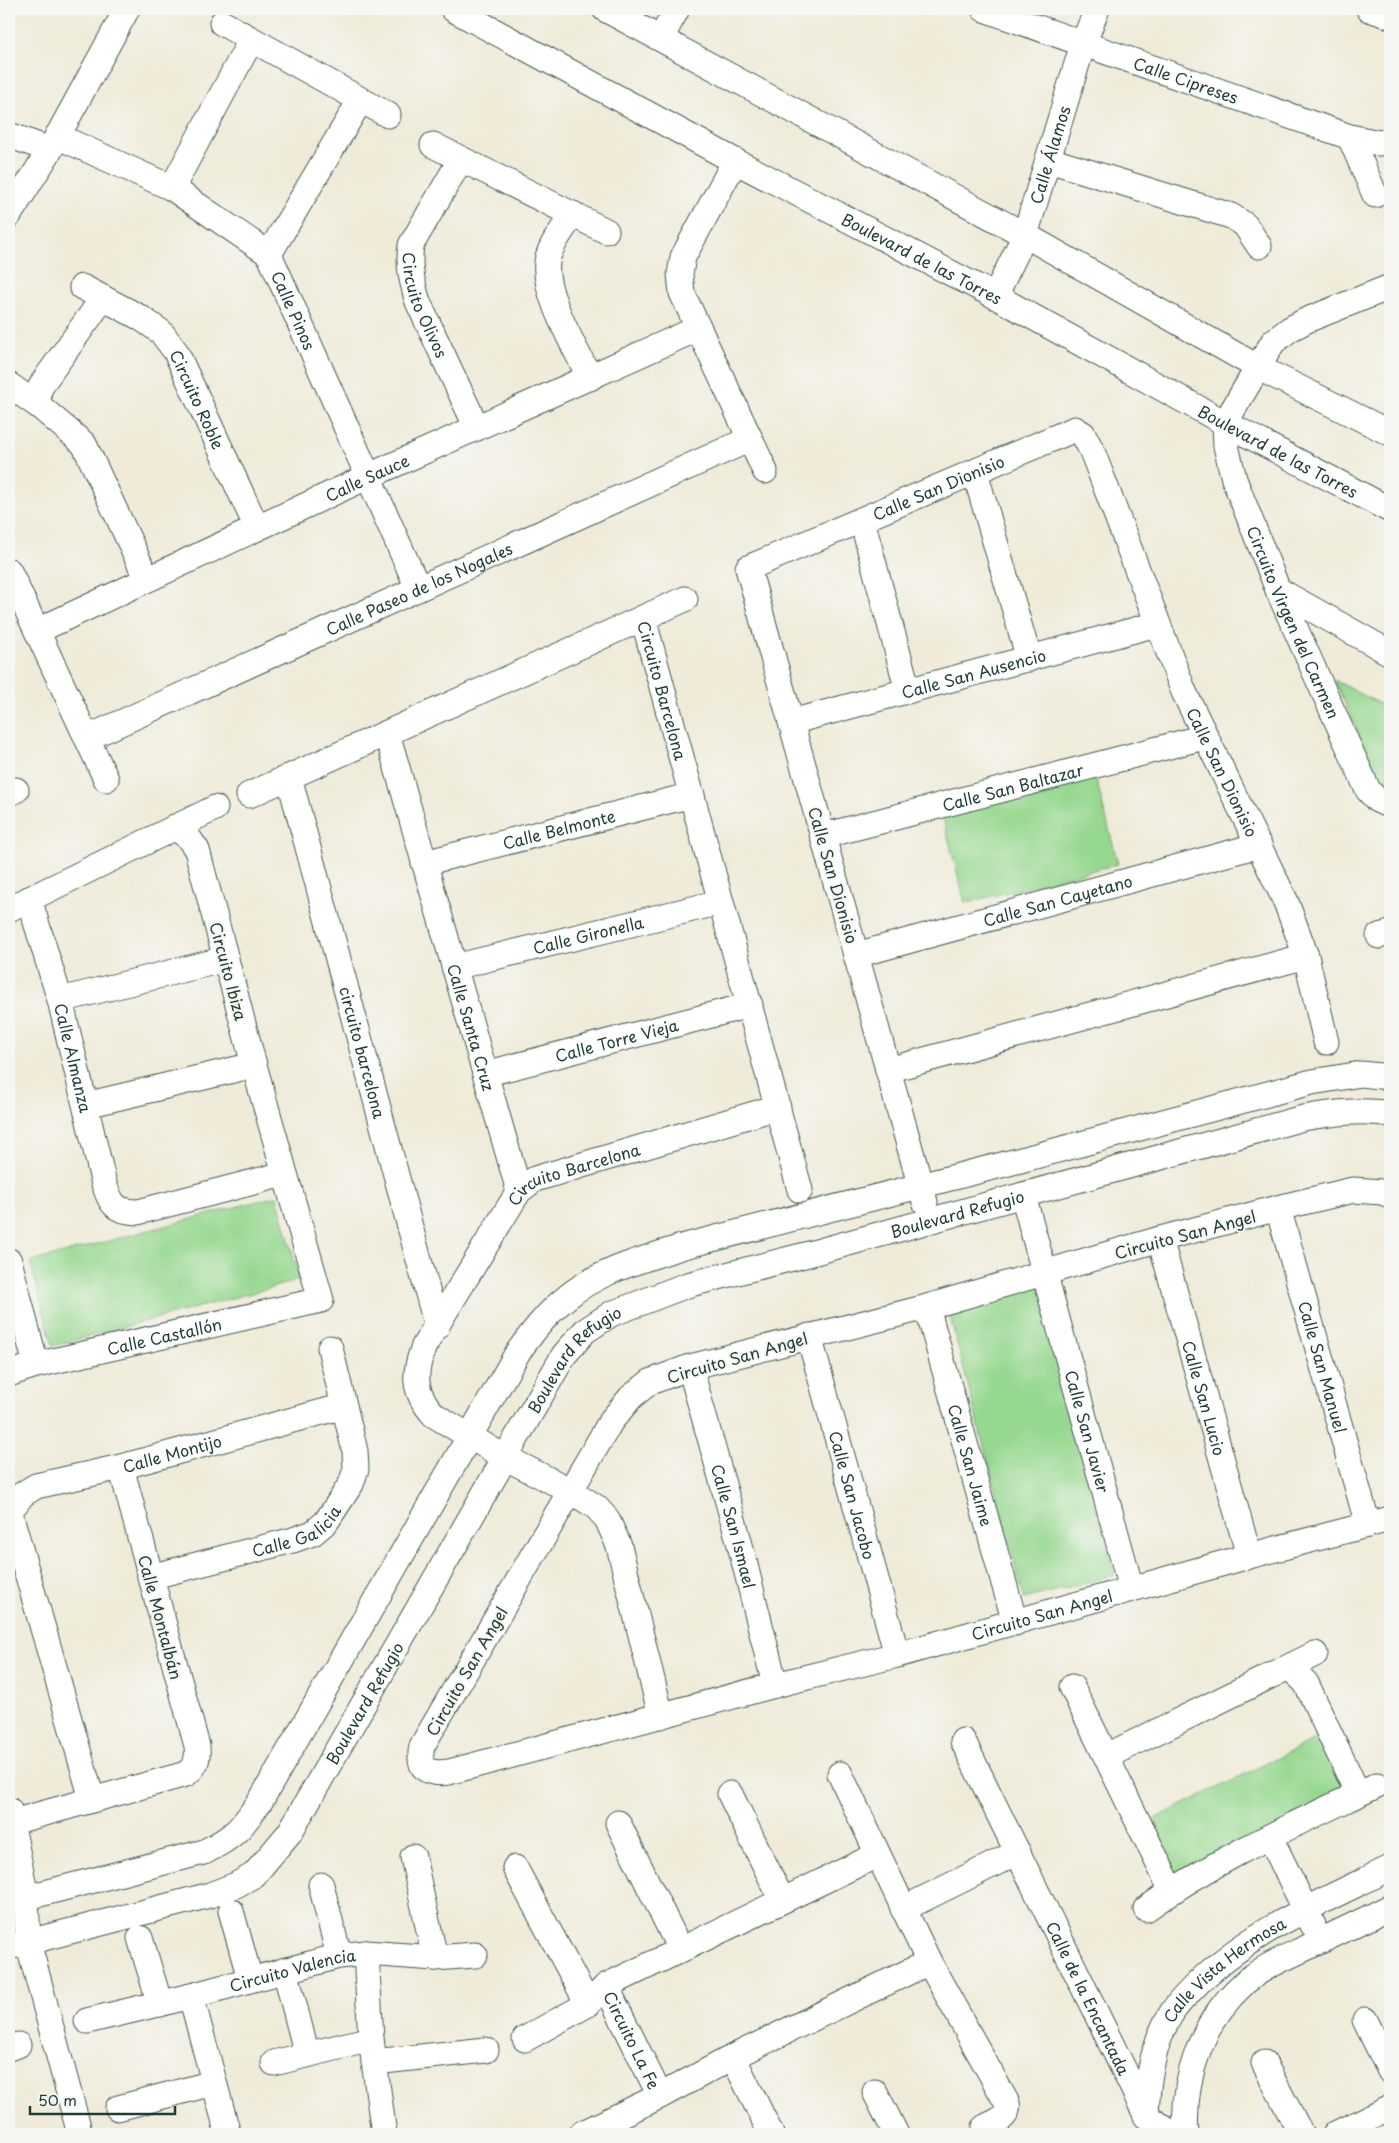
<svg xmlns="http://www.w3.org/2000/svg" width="1399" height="2143" font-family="'Playpen Sans',sans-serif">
  <rect width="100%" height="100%" fill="#f6f6f2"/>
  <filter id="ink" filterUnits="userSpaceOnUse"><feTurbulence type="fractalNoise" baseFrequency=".02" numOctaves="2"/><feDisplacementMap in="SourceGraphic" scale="10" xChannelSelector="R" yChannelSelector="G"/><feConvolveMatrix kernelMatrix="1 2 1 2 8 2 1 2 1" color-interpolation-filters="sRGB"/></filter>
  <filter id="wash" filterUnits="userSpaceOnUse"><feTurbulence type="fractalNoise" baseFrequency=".0096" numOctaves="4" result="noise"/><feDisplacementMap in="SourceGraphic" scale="20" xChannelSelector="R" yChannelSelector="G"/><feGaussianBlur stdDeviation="1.12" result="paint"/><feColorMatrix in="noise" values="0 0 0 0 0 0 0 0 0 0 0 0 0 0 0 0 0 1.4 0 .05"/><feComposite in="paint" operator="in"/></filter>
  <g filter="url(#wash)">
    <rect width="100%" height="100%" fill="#efebd8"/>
    <g fill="#96d88f" stroke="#5a8a62">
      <polygon points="1334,680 1390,709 1390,789 1385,790"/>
      <polygon points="1094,771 1118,864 965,903 941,810"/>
      <polygon points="277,1196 300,1280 53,1346 30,1262"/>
      <polygon points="1038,1281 1115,1575 1024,1599 947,1305"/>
      <polygon points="1320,1737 1349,1797 1178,1880 1154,1819"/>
    </g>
  </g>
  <g filter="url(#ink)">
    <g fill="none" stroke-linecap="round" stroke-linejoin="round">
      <defs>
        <g id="minor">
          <path id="s1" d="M453,9L735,161L995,296L1225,423L1390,510"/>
          <polyline points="605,9 1025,235 1259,368 1390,433"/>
          <path id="s2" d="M984,9L1350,137L1379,143L1390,141"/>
          <polyline points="1369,9 1390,16"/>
          <polyline points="222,23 388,115"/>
          <polyline points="661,38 677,9"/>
          <polyline points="9,135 50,150"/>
          <path id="s3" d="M57,136L172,188L269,254L418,588"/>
          <polyline points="1350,137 1375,195"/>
          <polyline points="433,145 606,231"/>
          <path id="s4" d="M461,159L411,245C408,266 412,282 418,302L477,428"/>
          <polyline points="1049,160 1231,216 1245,225 1259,246"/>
          <polyline points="735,161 683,257 680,274 682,293 765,471"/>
          <polyline points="172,188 251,40"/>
          <path d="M573,214C565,227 552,242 548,257C539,288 576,349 590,378"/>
          <polyline points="9,215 50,150 127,9"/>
          <polyline points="269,254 360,101"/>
          <path id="s5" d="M82,287L141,318L161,332L176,352L257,528"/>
          <path id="s6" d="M1390,287L1307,320L1290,329L1273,342L1225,423L1226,446L1234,479L1278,590L1368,790L1377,800L1390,806"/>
          <path id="s7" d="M995,296L1025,235L1083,44L1097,9"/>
          <polyline points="9,385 39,406 84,444 147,579"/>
          <polyline points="39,406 38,392 44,381 103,298"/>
          <polyline points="975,472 1029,659"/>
          <polyline points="862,520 908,691"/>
          <polyline points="9,571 106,779"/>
          <polyline points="1278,590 1390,653"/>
          <path id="s8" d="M643,618L800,1190"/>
          <path id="s9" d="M37,631L369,476L699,328"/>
          <path id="s10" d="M791,722L1157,624"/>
          <path id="s11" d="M387,733L519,1191"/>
          <path id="s12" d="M87,738L750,439"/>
          <path id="s13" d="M289,777L437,1327"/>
          <polyline points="9,793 16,790"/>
          <polyline points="249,795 685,599"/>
          <path id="s14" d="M823,836L1204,737"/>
          <path id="s15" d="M424,863L692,795"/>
          <path id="s16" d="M29,899L60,1000L104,1184C112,1205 114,1211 138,1212L284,1174"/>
          <polyline points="9,909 215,808"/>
          <polyline points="1379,936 1390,933"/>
          <path id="s17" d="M856,955L1259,845"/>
          <path id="s18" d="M454,967L721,902"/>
          <polyline points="60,1000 226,959"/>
          <polyline points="888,1070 1306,956"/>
          <path id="s19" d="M485,1074L750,1005"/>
          <polyline points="86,1105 254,1065"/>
          <path id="s20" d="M1023,1195L1131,1588"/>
          <path id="s21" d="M1390,1195L1382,1192L1353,1190L1278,1208L1160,1239L927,1307L690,1367L650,1382L631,1397L611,1421L422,1746C417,1769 427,1775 449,1772L775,1685L897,1655L1249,1556L1390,1519"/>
          <path id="s22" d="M925,1202L748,568L1075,429L1083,434L1092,451L1184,692L1286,902L1306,956L1326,1042"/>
          <path id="s23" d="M1278,1208L1368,1525"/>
          <path id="s24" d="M1160,1239L1249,1556"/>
          <polyline points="9,1261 36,1365"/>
          <path id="s25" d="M927,1307L1015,1623"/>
          <path id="s26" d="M809,1336L897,1655"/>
          <path id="s27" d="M690,1367L739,1541L775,1685"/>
          <path id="s28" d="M9,1374L36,1365L321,1300L254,1065L197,850L188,837L175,827"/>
          <polyline points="9,1510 92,1799"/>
          <path id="s29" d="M9,1512L23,1494L36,1486L121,1467L344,1406"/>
          <path id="s30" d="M150,1577L293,1540L313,1533L326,1522L351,1484L356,1469L355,1451L330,1348"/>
          <polyline points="1290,1668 1306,1683 1358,1794"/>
          <polyline points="1072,1687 1167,1881 1175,1889"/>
          <path id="s31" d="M661,1716L619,1546L607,1519L596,1507L571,1491L504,1457L434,1415C413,1392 413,1374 424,1346L519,1191L535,1179L778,1107"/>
          <path id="s32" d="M963,1741L1146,2115L1172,2134"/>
          <polyline points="1107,1756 1315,1654"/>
          <path d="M840,1774L929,1962L1007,2103C1010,2118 996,2121 985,2127"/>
          <polyline points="730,1794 782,1900"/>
          <polyline points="9,1810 26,1897 28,1942 80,2134"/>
          <path d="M9,1823L186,1774C197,1765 198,1759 197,1746L121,1467"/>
          <polyline points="618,1823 680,1949"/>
          <polyline points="1270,1837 1313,1925"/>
          <polyline points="413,1857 435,1958"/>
          <polyline points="515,1868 588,2004"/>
          <polyline points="321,1885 339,1956"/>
          <path d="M9,1902L204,1852C236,1836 241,1828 261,1800L518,1352C532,1333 547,1313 566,1298C598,1271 642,1260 681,1247L1017,1161L1312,1082L1361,1074L1390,1077"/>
          <polyline points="903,1909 1018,1852"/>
          <path d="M1146,1909C1217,1858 1298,1823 1377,1785"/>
          <polyline points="231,1911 250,1979"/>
          <polyline points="140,1938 160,2004"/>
          <path id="s33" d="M9,1947L210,1895L236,1885L254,1875L290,1832L564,1355L585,1331L611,1314L687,1285L805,1255L1303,1118C1333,1113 1361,1109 1390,1114"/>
          <polyline points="366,1953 371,2039 384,2134"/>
          <polyline points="285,1970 307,2055"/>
          <path id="s34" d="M606,1986L660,2096"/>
          <polyline points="191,1996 228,2134"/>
          <polyline points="1365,2020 1390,2071"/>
          <path id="s35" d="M87,2021L191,1996L339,1956L366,1953L435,1958L475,1955"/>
          <polyline points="525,2039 588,2004 606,1986 877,1855"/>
          <polyline points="9,2048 18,2045"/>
          <polyline points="733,2057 771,2134"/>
          <polyline points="374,2062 486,2050"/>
          <polyline points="274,2063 371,2039"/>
          <polyline points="1264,2063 1301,2134"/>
          <polyline points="875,2092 896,2134"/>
          <polyline points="118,2108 213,2083"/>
          <path id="s36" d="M1146,2116C1147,2082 1153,2043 1171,2014C1178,2002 1189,1992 1199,1982C1252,1930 1324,1901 1390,1868"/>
          <polyline points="581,2134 660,2096 733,2057 929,1962"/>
          <path d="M1186,2134C1182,2079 1201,2023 1242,1985C1260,1968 1285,1958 1308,1947C1335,1934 1363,1921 1390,1907"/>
          <polyline points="1335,2134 1390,2108"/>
        </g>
      </defs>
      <use href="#minor" stroke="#3e574d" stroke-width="27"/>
      <use href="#minor" stroke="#fff" stroke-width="25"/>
    </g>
  </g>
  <g text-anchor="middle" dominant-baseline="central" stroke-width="4" stroke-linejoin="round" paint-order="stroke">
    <g font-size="16" fill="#1f3d34" stroke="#f6f6f2">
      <text stroke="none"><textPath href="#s2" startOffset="214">Calle Cipreses</textPath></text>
      <text stroke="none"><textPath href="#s7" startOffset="152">Calle Álamos</textPath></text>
      <text stroke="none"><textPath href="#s1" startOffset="531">Boulevard de las Torres</textPath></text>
      <text stroke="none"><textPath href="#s4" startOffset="162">Circuito Olivos</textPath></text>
      <text stroke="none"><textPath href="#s3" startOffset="305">Calle Pinos</textPath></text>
      <text stroke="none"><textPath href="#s5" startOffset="168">Circuito Roble</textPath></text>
      <text stroke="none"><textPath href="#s1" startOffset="936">Boulevard de las Torres</textPath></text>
      <text stroke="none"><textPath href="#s9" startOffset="364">Calle Sauce</textPath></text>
      <text stroke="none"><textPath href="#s22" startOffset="865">Calle San Dionisio</textPath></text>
      <text stroke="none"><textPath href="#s12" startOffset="364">Calle Paseo de los Nogales</textPath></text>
      <text stroke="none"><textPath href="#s6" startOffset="436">Circuito Virgen del Carmen</textPath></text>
      <text stroke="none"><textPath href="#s10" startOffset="189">Calle San Ausencio</textPath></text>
      <text stroke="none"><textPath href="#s8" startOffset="75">Circuito Barcelona</textPath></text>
      <text stroke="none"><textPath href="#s22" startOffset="1389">Calle San Dionisio</textPath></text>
      <text stroke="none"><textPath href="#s14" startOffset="196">Calle San Baltazar</textPath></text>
      <text stroke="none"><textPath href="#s15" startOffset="139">Calle Belmonte</textPath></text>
      <text transform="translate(834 875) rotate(74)">Calle San Dionisio</text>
      <text stroke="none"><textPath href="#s17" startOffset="209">Calle San Cayetano</textPath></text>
      <text stroke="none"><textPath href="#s18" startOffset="138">Calle Gironella</textPath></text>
      <text transform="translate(229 971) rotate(75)">Circuito Ibiza</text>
      <text stroke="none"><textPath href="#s11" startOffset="306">Calle Santa Cruz</textPath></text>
      <text stroke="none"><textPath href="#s19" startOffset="136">Calle Torre Vieja</textPath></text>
      <text stroke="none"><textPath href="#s13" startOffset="285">circuito barcelona</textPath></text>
      <text stroke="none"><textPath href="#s16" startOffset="165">Calle Almanza</textPath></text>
      <text stroke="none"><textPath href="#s31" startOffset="721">Circuito Barcelona</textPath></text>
      <text stroke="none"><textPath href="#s33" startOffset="1286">Boulevard Refugio</textPath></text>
      <text transform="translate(1185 1234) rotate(-15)">Circuito San Angel</text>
      <text stroke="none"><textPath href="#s28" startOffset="160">Calle Castallón</textPath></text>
      <text transform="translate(737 1357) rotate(-16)">Circuito San Angel</text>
      <text stroke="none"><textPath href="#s33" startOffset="866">Boulevard Refugio</textPath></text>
      <text stroke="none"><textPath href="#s23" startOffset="165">Calle San Manuel</textPath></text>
      <text stroke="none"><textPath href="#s24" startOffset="165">Calle San Lucio</textPath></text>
      <text stroke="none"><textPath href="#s20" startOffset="245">Calle San Javier</textPath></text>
      <text stroke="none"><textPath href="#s29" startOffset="178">Calle Montijo</textPath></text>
      <text stroke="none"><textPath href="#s25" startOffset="164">Calle San Jaime</textPath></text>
      <text stroke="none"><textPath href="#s26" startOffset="165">Calle San Jacobo</textPath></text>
      <text stroke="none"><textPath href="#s30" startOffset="155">Calle Galicia</textPath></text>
      <text stroke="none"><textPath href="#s27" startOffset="165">Calle San Ismael</textPath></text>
      <text stroke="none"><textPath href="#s21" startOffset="1860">Circuito San Angel</textPath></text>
      <text transform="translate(161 1617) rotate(75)">Calle Montalbán</text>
      <text transform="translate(466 1671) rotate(-60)">Circuito San Angel</text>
      <text stroke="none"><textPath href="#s33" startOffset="461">Boulevard Refugio</textPath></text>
      <text stroke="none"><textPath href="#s35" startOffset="212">Circuito Valencia</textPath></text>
      <text stroke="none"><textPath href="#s36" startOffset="176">Calle Vista Hermosa</textPath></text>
      <text stroke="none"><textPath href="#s32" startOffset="286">Calle de la Encantada</textPath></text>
      <text stroke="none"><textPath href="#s34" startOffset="60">Circuito La Fe</textPath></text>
    </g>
  </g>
  <rect width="1399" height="2143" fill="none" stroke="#f6f6f2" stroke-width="30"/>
  <path d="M30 2106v8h145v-8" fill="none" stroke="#1f3d34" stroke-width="2.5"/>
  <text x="38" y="2106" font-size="15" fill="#1f3d34" stroke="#f6f6f2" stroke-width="4" paint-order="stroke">50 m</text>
</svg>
